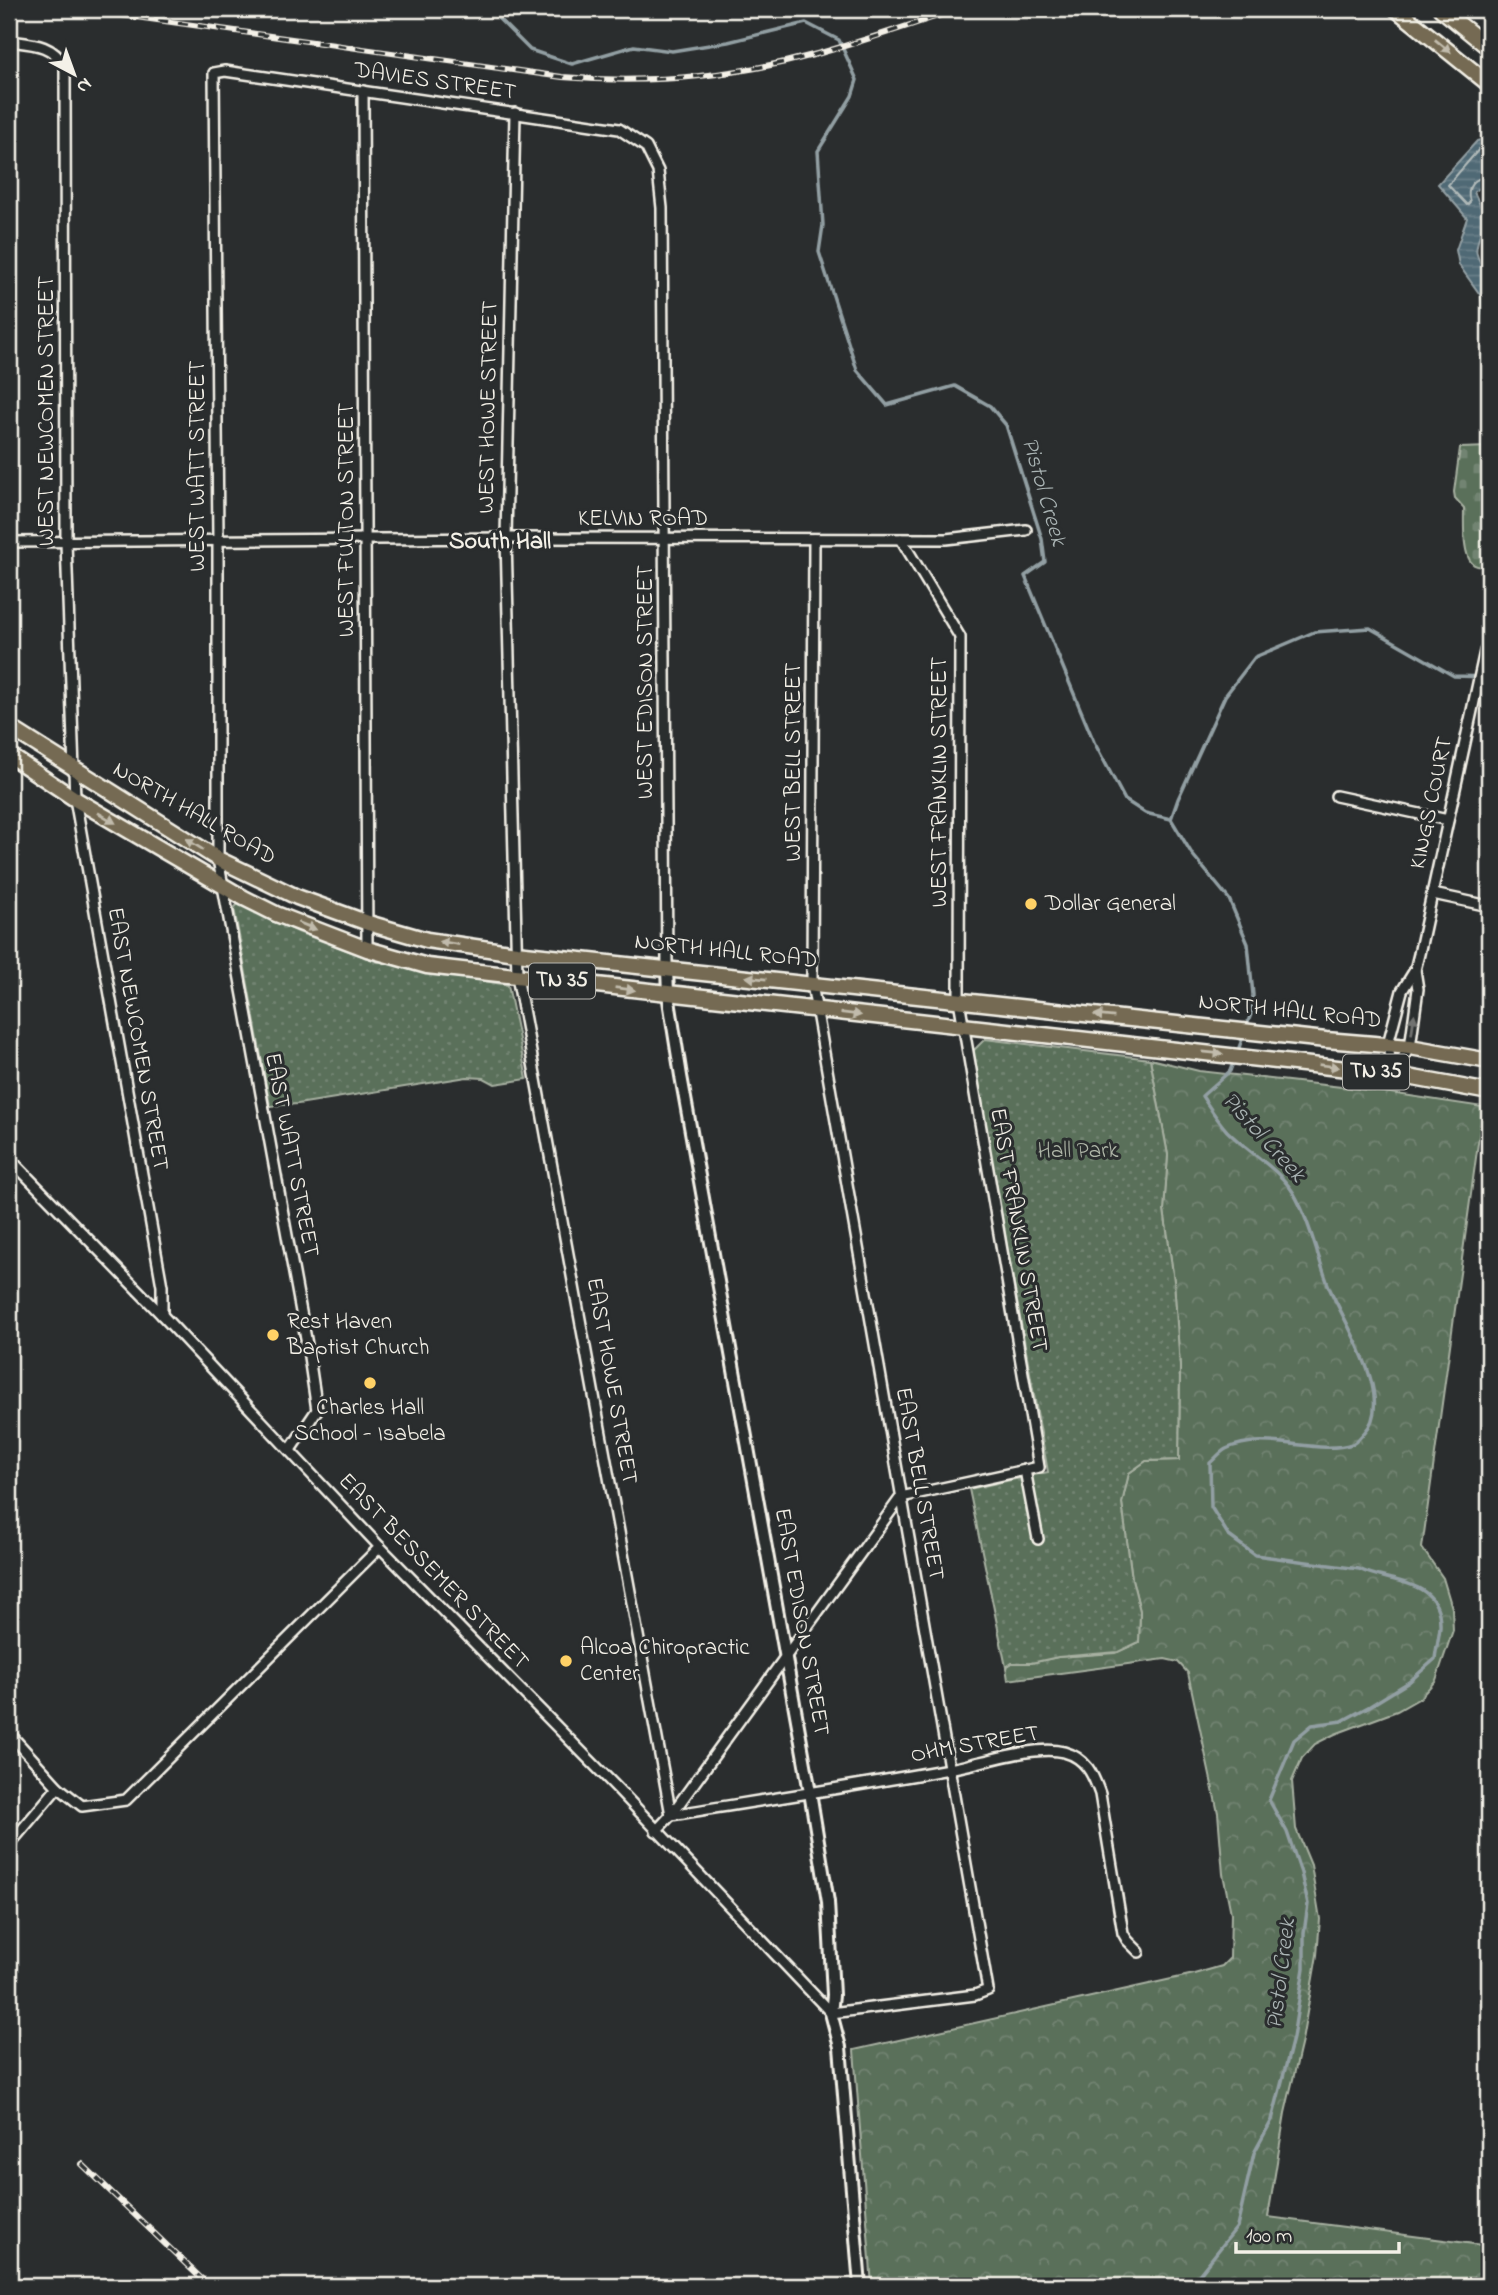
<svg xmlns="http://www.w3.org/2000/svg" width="1498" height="2295" font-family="'Indie Flower',sans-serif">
  <defs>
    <pattern id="forest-crowns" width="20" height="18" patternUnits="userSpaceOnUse" patternTransform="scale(1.75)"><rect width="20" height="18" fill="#5a6f5a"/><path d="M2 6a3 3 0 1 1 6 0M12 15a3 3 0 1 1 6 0" fill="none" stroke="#728472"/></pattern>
    <pattern id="cemetery-stones" width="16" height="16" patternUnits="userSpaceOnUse" patternTransform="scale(1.75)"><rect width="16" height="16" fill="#5a6f5a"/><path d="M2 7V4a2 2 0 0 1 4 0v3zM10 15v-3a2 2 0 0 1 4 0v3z" fill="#728472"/></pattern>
    <pattern id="park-dots" width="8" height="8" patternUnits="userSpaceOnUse" patternTransform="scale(1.75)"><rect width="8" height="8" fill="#5a6f5a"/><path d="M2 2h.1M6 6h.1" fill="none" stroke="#728472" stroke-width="1.8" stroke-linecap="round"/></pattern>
    <pattern id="water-rules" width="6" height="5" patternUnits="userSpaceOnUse" patternTransform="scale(1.75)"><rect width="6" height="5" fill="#506975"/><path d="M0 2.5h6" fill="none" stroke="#6a7f89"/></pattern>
  </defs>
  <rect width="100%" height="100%" fill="#2a2d2e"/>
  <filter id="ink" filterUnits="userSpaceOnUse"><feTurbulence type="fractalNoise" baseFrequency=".0143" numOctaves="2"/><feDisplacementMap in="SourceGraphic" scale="14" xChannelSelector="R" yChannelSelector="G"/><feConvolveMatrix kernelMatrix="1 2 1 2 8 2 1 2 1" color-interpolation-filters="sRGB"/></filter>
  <g filter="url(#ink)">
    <polygon fill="url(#forest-crowns)" stroke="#a7b0a1" stroke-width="2" points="1150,1059 1199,1071 1377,1091 1483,1107 1422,1548 1443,1578 1452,1608 1453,1630 1436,1680 1420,1698 1397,1711 1335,1734 1315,1744 1302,1758 1292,1781 1296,1829 1311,1865 1320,1919 1317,1955 1302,2041 1285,2113 1268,2217 1489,2246 1489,2286 872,2286 854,2050 1194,1974 1222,1966 1230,1958 1231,1913 1223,1874 1218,1813 1188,1673 1178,1662 1165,1659 1008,1680 1006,1667 1012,1663 1031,1663 1058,1657 1115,1653 1139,1642 1140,1611 1132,1579 1122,1503 1129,1473 1146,1461 1179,1460 1180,1367 1174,1281 1164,1210 1168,1155"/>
    <path fill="url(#cemetery-stones)" stroke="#a7b0a1" stroke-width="2" d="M1489,447V569C1485,567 1476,567 1473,564C1462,556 1464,520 1464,508L1455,498L1454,492L1460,448Z"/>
    <g fill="url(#park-dots)" stroke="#a7b0a1" stroke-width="2">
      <polygon points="239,903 298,932 378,962 383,961 425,971 508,985 527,1079 495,1084 484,1078 467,1077 298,1104 270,1106 234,908"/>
      <polygon points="985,1039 1150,1059 1168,1155 1164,1210 1174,1281 1180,1367 1179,1460 1146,1461 1129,1473 1122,1503 1132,1579 1140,1611 1139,1642 1118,1652 1058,1657 1031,1663 1012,1663 1006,1667 969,1489 1048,1472 973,1059 974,1050"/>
    </g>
    <path fill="url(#water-rules)" stroke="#929fa3" stroke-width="2" d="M1488,138L1489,182L1474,192C1477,199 1484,210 1483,218C1481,246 1466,247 1489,274V350L1481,296L1459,265L1456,250L1467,218L1438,184L1477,141Z"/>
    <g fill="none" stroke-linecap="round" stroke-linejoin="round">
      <path stroke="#b2bbba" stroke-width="2" d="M1489,145L1480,148L1448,185L1467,205L1470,202C1465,186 1474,178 1489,176"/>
      <g stroke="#929fa3" stroke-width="3.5">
        <polyline points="489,9 530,50 572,64 634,46 672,51 728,42 806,23 839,40 857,80 852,96 818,151 823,225 819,252 857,370 887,405 955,386 990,406 1006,425 1042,539 1045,562 1025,576 1094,742 1125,800 1145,813 1171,819 1192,854 1229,899 1248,944 1253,995 1251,1014 1246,1027"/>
        <polyline points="1484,215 1489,214"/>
        <polyline points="1171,819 1178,799 1225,696 1255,657 1314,632 1370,628 1454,676 1489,677"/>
        <polyline points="1237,1053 1244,1034"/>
        <path d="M1190,2286L1237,2227L1254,2153L1272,2120L1293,2038L1304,1968V1933L1308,1904L1301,1873L1287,1832L1269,1800L1294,1740L1312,1725L1342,1721L1370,1706L1409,1682L1435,1659C1436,1649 1439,1637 1440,1627C1442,1578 1390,1584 1359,1569L1255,1555L1229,1536L1211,1507L1210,1463C1215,1459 1220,1452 1226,1449C1266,1430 1315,1456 1352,1444C1357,1442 1360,1437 1364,1433C1397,1399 1343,1321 1329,1287C1317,1256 1310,1221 1293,1192C1276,1166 1249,1153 1227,1131C1218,1121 1210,1108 1202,1096L1230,1071L1234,1060"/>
      </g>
      <defs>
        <g id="minor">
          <path d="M9,41C33,44 52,44 65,66L66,542L75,799L162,1286V1315"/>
          <polyline points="363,91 367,949"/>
          <path d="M515,113L506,538L517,976L671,1815C764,1800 857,1786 949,1769C980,1764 1035,1744 1064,1752C1086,1758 1093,1774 1100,1794L1123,1933L1127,1940L1139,1952"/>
          <polyline points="9,542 506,538 946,539 1026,530"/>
          <polyline points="1336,796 1448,820"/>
          <polyline points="1433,894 1489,906"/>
          <polyline points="1392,1074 1388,1044 1402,991 1415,970 1419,954 1485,651 1489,644"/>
          <polyline points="1392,1074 1410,1047 1418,989 1415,970"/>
          <polyline points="9,1158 162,1315 380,1547 618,1789 831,2013 975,1995 988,1990 812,984 814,539"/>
          <polyline points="290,1450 317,1410 308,1350 218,859 218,539 214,73 225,71 619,129 646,147 658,171 662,208 667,969"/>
          <polyline points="1025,1470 1038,1539"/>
          <polyline points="9,1733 58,1787 82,1806 126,1800 380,1547"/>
          <polyline points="656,1831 671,1815 901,1497 1039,1467 959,1000 960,637 901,539"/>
          <polyline points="9,1845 58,1787"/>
        </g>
        <polyline id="tertiary" points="667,969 668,994 681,1076 810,1792 828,1902 833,1995 831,2013 840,2047 860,2286"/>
        <g id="primary">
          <polyline points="9,727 218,859 297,897 368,923 427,940 516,953 1326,1040 1410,1047 1489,1061"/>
          <polyline points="9,755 75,799 244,898 276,914 367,949 427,966 1392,1074 1489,1092"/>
        </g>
        <g id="trunk">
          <polyline points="1396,9 1489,84"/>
          <polyline points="1441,9 1489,48"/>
        </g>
      </defs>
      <use href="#minor" stroke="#f4f1e8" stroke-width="14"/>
      <use href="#tertiary" stroke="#f4f1e8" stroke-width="16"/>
      <use href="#primary" stroke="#f4f1e8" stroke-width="19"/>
      <use href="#trunk" stroke="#f4f1e8" stroke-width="19"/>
      <use href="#minor" stroke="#2a2d2e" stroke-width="9"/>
      <use href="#tertiary" stroke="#2a2d2e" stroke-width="10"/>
      <use href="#primary" stroke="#756b52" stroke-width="14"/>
      <use href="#trunk" stroke="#756b52" stroke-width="14"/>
      <defs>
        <g id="rail">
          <path d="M79,9L562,77C647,84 734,77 817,54C865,41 912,24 960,9"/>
          <polyline points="82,2164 209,2286"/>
        </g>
      </defs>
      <use href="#rail" stroke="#f4f1e8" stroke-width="6"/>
      <use href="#rail" stroke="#2a2d2e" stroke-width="3.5" stroke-dasharray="10" stroke-linecap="butt"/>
    </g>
    <defs><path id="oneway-solid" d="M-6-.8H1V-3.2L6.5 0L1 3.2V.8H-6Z" transform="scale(1.75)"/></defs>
    <g fill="#c1bbac">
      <use href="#oneway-solid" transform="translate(1443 46) rotate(39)"/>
      <use href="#oneway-solid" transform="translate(107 818) rotate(31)"/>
      <use href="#oneway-solid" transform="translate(194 844) rotate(-148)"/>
      <use href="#oneway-solid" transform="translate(307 926) rotate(22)"/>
      <use href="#oneway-solid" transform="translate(449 943) rotate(-171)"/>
      <use href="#oneway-solid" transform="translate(756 978) rotate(-174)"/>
      <use href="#oneway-solid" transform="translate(625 989) rotate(7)"/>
      <use href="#oneway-solid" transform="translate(851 1014) rotate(7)"/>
      <use href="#oneway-solid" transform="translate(1104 1016) rotate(-174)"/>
      <use href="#oneway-solid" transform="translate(1213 1053) rotate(6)"/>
      <use href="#oneway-solid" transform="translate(1329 1066) rotate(7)"/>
    </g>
    <use fill="#71726f" href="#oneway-solid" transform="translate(1413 1024) rotate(-82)"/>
  </g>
  <g fill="#ffd166" stroke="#2a2d2e" stroke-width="2.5">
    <circle cx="1031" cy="904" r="7"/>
    <circle cx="273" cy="1335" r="7"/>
    <circle cx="370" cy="1383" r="7"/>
    <circle cx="566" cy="1661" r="7"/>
  </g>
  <g text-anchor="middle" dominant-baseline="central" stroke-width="6" stroke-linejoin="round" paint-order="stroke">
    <g fill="#2a2d2e" stroke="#b7b6b0" stroke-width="2">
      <rect x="529" y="963.5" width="66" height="35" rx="5"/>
      <rect x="1343" y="1054.5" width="66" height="35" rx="5"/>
    </g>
    <g font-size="21" font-weight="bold" fill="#f4f1e8">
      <text x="562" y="981">TN 35</text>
      <text x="1376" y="1072">TN 35</text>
    </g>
    <g font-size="23" fill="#f4f1e8" stroke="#2a2d2e">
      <text transform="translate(435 82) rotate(8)">DAVIES STREET</text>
      <text transform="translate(489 407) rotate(-89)">WEST HOWE STREET</text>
      <text transform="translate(47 411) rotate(-90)">WEST NEWCOMEN STREET</text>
      <text transform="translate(198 466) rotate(-90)">WEST WATT STREET</text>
      <text x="643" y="519">KELVIN ROAD</text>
      <text transform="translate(347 520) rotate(-90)">WEST FULTON STREET</text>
      <text transform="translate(646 682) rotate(-90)">WEST EDISON STREET</text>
      <text transform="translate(794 762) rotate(-90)">WEST BELL STREET</text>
      <text transform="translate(940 782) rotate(-90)">WEST FRANKLIN STREET</text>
      <text transform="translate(1432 803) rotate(-78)">KINGS COURT</text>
      <text transform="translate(194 814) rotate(30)">NORTH HALL ROAD</text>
      <text transform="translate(726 952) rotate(6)">NORTH HALL ROAD</text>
      <text transform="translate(1290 1012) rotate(6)">NORTH HALL ROAD</text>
      <text transform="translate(137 1039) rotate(80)">EAST NEWCOMEN STREET</text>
      <text transform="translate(291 1155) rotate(79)">EAST WATT STREET</text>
      <text transform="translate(1018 1230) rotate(80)">EAST FRANKLIN STREET</text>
      <text transform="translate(611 1381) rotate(80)">EAST HOWE STREET</text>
      <text transform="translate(919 1484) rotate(80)">EAST BELL STREET</text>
      <text transform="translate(433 1572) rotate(46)">EAST BESSEMER STREET</text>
      <text transform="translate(801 1622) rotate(80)">EAST EDISON STREET</text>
      <text transform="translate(975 1745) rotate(-10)">OHM STREET</text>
    </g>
    <g font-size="23" fill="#f4f1e8" stroke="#2a2d2e" text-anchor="start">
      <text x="1045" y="904">Dollar General</text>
      <text x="287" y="1322">Rest Haven<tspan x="287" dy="26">Baptist Church</tspan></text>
      <text x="370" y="1408" text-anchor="middle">Charles Hall<tspan x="370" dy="26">School - Isabela</tspan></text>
      <text x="580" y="1648">Alcoa Chiropractic<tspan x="580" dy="26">Center</tspan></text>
    </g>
    <g font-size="23" fill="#afb6a8" stroke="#2a2d2e">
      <text x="1078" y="1151">Hall Park</text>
    </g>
    <g font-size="24" font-style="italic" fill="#aab4b4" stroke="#2a2d2e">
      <text transform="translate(1043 492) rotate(74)">Pistol Creek</text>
      <text transform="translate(1263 1138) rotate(48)">Pistol Creek</text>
      <text transform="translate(1282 1974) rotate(-83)">Pistol Creek</text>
    </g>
    <g font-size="24" font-weight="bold" fill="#f4f1e8" stroke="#2a2d2e">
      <text x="500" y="542">South Hall</text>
    </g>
  </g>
  <rect width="1498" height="2295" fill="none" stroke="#2a2d2e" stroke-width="35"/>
  <rect x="18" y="18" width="1463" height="2260" fill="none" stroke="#f4f1e8" stroke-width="2.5" filter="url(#ink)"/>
  <g transform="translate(74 74) rotate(139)" stroke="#2a2d2e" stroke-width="5" paint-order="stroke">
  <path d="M0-5L12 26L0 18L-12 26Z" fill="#f4f1e8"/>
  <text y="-10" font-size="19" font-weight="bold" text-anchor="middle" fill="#f4f1e8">N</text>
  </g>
  <path d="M1236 2242v10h163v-10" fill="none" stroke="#f4f1e8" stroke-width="3.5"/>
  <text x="1246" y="2242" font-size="21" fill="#f4f1e8" stroke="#2a2d2e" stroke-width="5" paint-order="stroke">100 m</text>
</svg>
